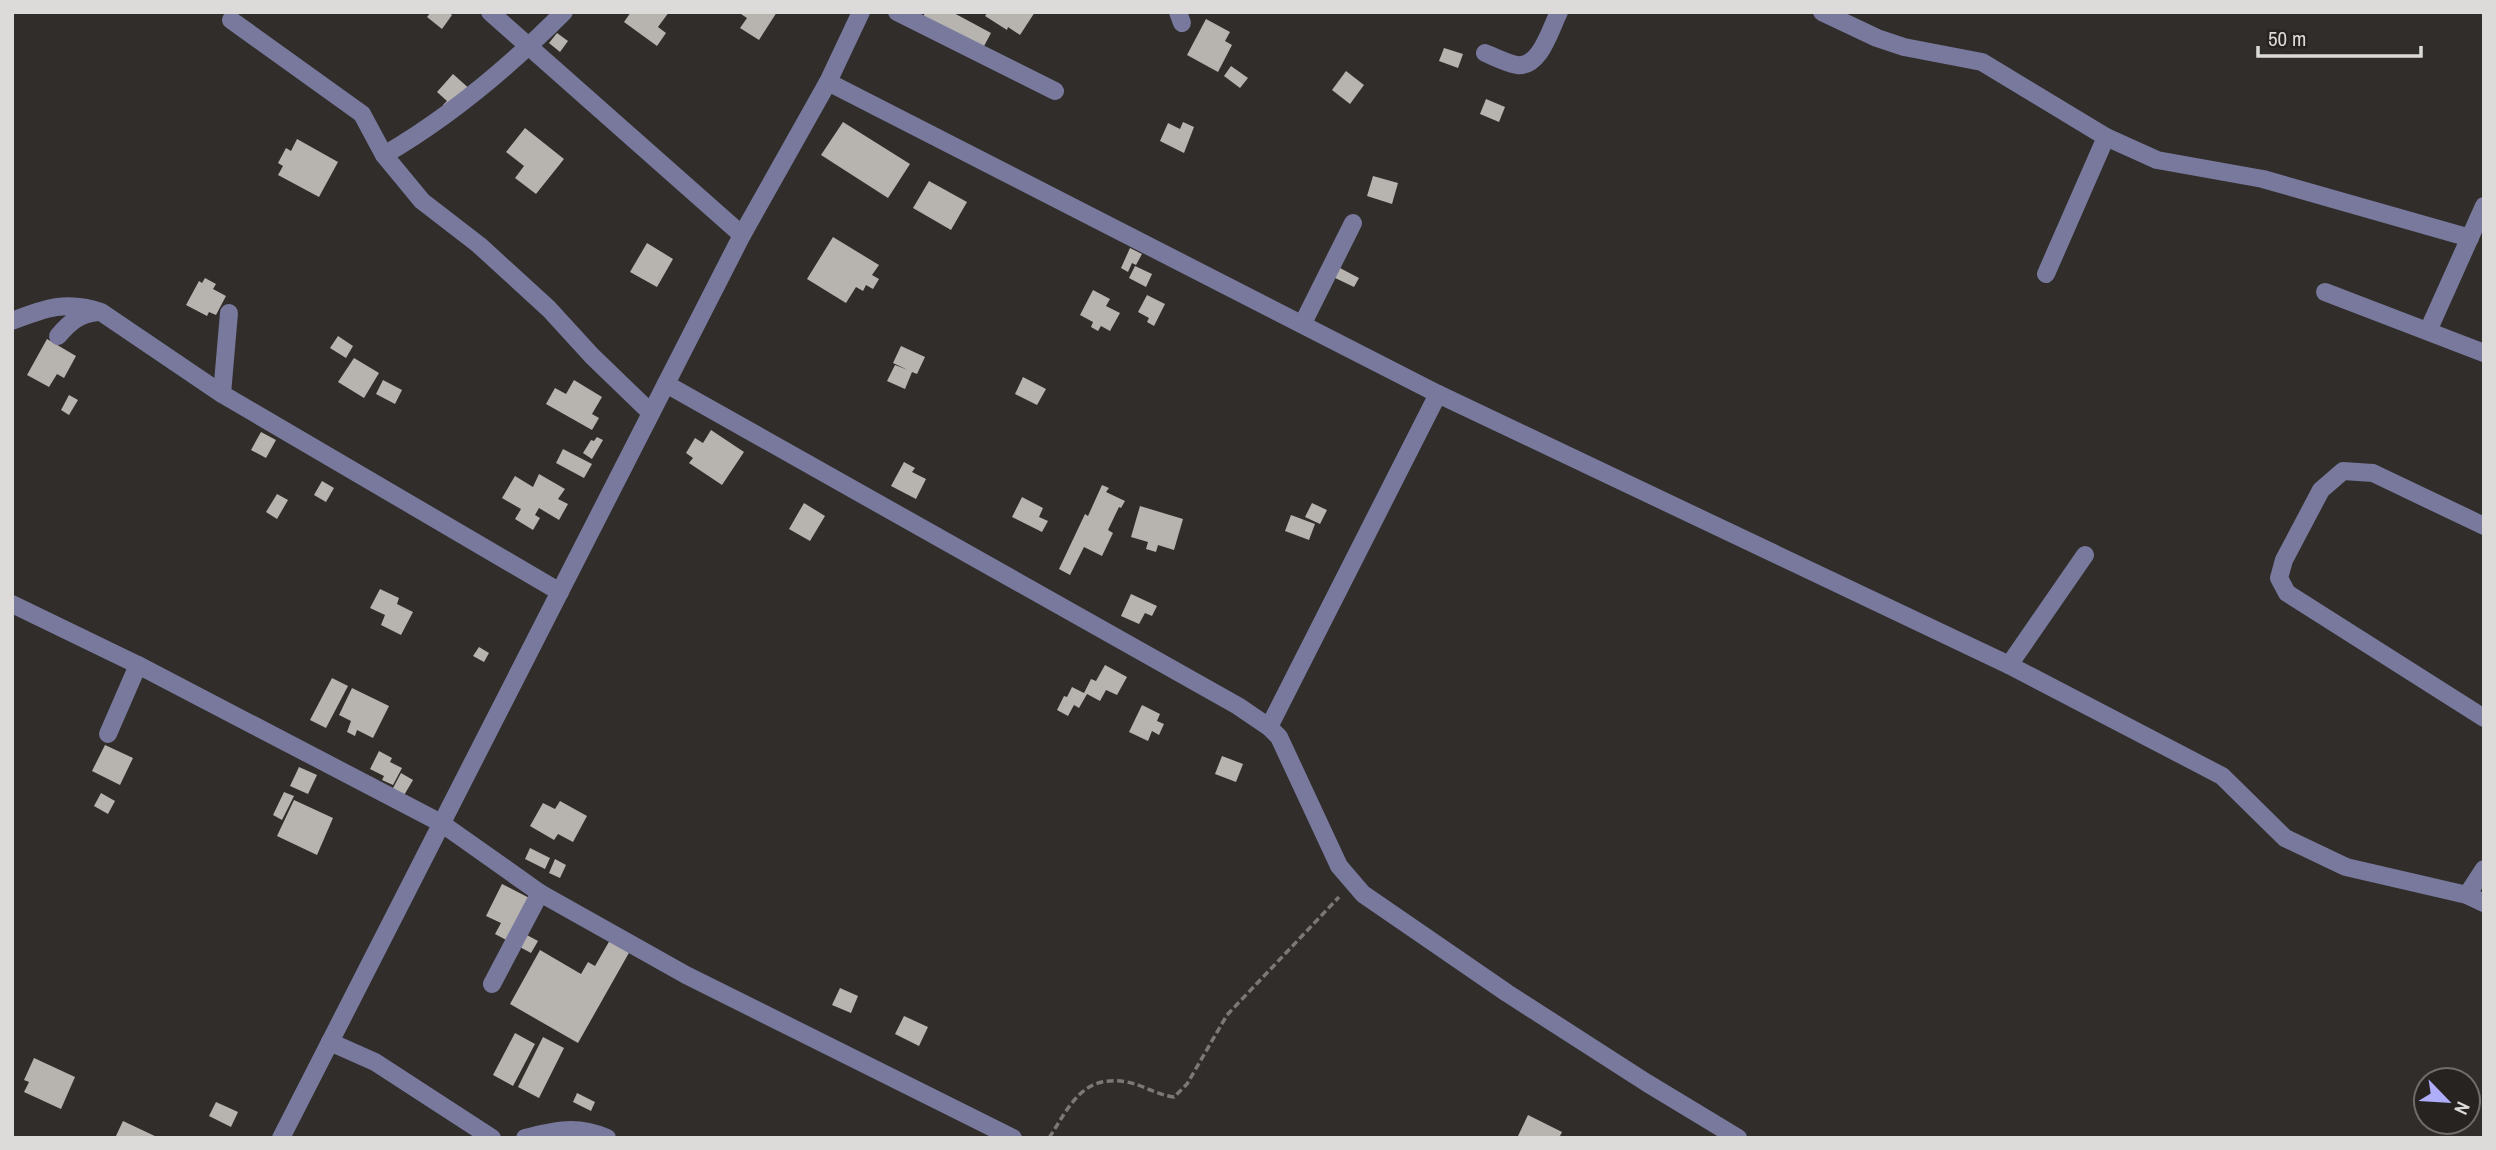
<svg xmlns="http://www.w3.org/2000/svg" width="2496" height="1150" font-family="'Archivo Narrow',sans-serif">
  <rect width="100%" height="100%" fill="#302d2a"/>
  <g fill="#b7b4b0">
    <polygon points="431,12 448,12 452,15 442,29 427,17"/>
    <polygon points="631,12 669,12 658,27 666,33 657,46 624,22"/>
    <polygon points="738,12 777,12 759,40 740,28 747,18"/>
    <polygon points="925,12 952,12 991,33 983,48 923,18"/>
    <polygon points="988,12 1035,12 1020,35 1008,27 1007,30 985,16"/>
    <polygon points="1206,19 1230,32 1225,41 1232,45 1218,72 1187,55"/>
    <polygon points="557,33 568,41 560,52 549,43"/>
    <polygon points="1444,48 1463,54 1458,68 1439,61"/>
    <polygon points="1231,66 1248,78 1240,88 1224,76"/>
    <polygon points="1346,71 1364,85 1350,104 1332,90"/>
    <polygon points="453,74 472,91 452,113 443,105 447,101 437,92"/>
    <polygon points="1486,99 1505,107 1499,122 1480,114"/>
    <polygon points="843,122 910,164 888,198 821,155"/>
    <polygon points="1183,122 1194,127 1184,153 1160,141 1168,123 1180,129"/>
    <polygon points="525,128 564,159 536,194 515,178 524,166 506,152"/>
    <polygon points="297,139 338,162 319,197 278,175 283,166 278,163 286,148 291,151"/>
    <polygon points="1373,176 1398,183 1392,204 1367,196"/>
    <polygon points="929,181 967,202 951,230 913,208"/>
    <polygon points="833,237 879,265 872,275 879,279 873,289 866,285 863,291 856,287 846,303 807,279"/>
    <polygon points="647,243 673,259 657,287 630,272"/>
    <polygon points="1130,248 1142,254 1136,265 1132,263 1128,272 1121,268"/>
    <polygon points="1135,266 1152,274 1146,287 1129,278"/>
    <polygon points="1338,267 1359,278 1354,287 1333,277"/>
    <polygon points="205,278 216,284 213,289 226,296 216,315 209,312 207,316 186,305 199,281 202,283"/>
    <polygon points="1093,290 1110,299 1106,306 1120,313 1110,331 1101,326 1098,331 1091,327 1093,322 1080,315"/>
    <polygon points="1147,295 1165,304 1154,326 1147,322 1149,318 1138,312"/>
    <polygon points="338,336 353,346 346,358 330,348"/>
    <polygon points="47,339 76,356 64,378 57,374 49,387 27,375"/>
    <polygon points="901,346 925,357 917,374 912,372 905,389 887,381 895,365 908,370 893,363"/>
    <polygon points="354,358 379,373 364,398 338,382"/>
    <polygon points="1023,377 1046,389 1037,405 1015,394"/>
    <polygon points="383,380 402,390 395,404 376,394"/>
    <polygon points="574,380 602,397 592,414 599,418 592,430 546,404 555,388 566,394"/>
    <polygon points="69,395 78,400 69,415 61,410"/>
    <polygon points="711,430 744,452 722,485 689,463 693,458 686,453 695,438 703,443"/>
    <polygon points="261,432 276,440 266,458 251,450"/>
    <polygon points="597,437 603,440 592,459 583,453 591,440 594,441"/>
    <polygon points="563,449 592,464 584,478 556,463"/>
    <polygon points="904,462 915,468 912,472 926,479 916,499 891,486"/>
    <polygon points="539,474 565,489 558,499 568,504 559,520 539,508 535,515 540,518 533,530 515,519 521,509 502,498 515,476 533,487"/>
    <polygon points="322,481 334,488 326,502 314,495"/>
    <polygon points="1102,485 1109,488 1106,492 1125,501 1121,508 1119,507 1108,530 1113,533 1102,556 1084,547 1070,575 1059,569 1085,514 1088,516"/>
    <polygon points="277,494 288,500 277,519 266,512"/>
    <polygon points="1022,497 1043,508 1039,517 1048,521 1042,532 1012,517"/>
    <polygon points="804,503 825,516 810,541 789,529"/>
    <polygon points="1312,503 1327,510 1320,524 1305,517"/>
    <polygon points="1140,506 1183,519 1174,550 1158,545 1156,552 1146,549 1148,542 1131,537"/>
    <polygon points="1291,515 1315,524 1309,540 1285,531"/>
    <polygon points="380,589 399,598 397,604 413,612 401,635 381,625 385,615 370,608"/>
    <polygon points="1131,594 1157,606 1152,616 1145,613 1139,624 1121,616"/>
    <polygon points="479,647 489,653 484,662 473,656"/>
    <polygon points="1105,665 1127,677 1117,695 1106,690 1100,701 1087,694 1079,708 1074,705 1068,716 1057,710 1064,696 1067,697 1072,687 1084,693 1091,679 1096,681"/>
    <polygon points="332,678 348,686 326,728 310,720"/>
    <polygon points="352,688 389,706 373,738 357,730 355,736 347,732 351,721 339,715"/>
    <polygon points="1142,705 1160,714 1157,721 1164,724 1159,735 1152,731 1148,741 1129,732"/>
    <polygon points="105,745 133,758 120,785 92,771"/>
    <polygon points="379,751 392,758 390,762 402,768 393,785 382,780 384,776 370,769"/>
    <polygon points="1222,756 1243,764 1236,782 1215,774"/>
    <polygon points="299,767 317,775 308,794 290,786"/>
    <polygon points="401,773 413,780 403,797 392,790"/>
    <polygon points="284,792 294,796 282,820 273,815"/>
    <polygon points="101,793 115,801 108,814 94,806"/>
    <polygon points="294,800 333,818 317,855 277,836"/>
    <polygon points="560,801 587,816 573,842 558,834 554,840 530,826 543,803 555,809"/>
    <polygon points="530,848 550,858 545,869 525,859"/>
    <polygon points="555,859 566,865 560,878 549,873"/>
    <polygon points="502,884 541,904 525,934 538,941 531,953 495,934 501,923 486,916"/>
    <polygon points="610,940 630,951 578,1043 510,1004 540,950 581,974 588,962 595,966"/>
    <polygon points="840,988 858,996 851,1013 832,1005"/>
    <polygon points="904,1016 928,1027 919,1046 895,1034"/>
    <polygon points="515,1033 535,1044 513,1086 493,1075"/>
    <polygon points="543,1037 564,1048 539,1098 518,1087"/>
    <polygon points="34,1058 75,1077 61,1109 24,1092 29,1082 24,1080"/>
    <polygon points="577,1093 595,1102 591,1111 573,1102"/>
    <polygon points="216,1102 238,1112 231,1127 209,1116"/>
    <polygon points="1528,1115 1562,1132 1559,1138 1517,1138"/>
    <polygon points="123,1121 159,1138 115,1138"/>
  </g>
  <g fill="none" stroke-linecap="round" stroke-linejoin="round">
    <path stroke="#7b7876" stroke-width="3.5" stroke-dasharray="7 3.5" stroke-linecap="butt" d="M1049,1138C1070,1106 1082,1074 1127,1082C1143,1085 1157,1095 1174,1097L1187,1084L1227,1015L1339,897"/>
    <g stroke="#78799d" stroke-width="18">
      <polyline points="490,12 742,235"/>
      <polyline points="897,12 1055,91"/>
      <polyline points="1178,12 1182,23"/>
      <polyline points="1822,12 1877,38 1904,47 1982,62 2106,137 2157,160 2263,179 2470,238"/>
      <polyline points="231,20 362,114 384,155 422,201 479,245 549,309 592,356 651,413"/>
      <path d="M1485,53C1495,57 1506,63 1517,65C1540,68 1550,30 1559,12"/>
      <polyline points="828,82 1438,394 2009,665 2222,776 2285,838 2346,867 2467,895 2484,903"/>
      <path d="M384,155C448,118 512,64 564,12"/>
      <polyline points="2046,274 2106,137"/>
      <polyline points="2325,292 2484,353"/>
      <path d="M12,321C45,308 67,300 101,312L222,394L560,592"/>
      <polyline points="1303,323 1353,223"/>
      <polyline points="2428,331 2484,206"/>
      <path d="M58,336C70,322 79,314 98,312"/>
      <polyline points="666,384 1238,706 1269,727 1279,737 1339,866 1363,894 1507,993 1647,1083 1738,1138"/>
      <polyline points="222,394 229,313"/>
      <polyline points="2484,526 2373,473 2343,471 2321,490 2284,560 2279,578 2287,593 2484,718"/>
      <polyline points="12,604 138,665 441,823 540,893 686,975 1013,1138"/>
      <polyline points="2009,665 2085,555"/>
      <polyline points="1269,727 1438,394"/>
      <polyline points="108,734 138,665"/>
      <polyline points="2467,895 2484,869"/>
      <polyline points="492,984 540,893"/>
      <polyline points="330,1042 375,1062 492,1138"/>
      <polyline points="281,1138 742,235 828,82 861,12"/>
      <path d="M525,1138C555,1130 578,1125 607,1138"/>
    </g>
  </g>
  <rect width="2496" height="1150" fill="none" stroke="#dddbd9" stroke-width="28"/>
  <g transform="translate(2447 1101) rotate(115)"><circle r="33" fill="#262321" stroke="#6f6d6b" stroke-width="2"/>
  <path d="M0-5L12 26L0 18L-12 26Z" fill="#aeaefb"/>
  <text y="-10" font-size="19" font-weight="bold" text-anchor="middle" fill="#dddbd9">N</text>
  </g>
  <path d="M2258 46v10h163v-10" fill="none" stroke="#dddbd9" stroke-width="3.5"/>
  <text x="2268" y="46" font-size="21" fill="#dddbd9" stroke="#262321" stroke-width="5" paint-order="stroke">50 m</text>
</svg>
